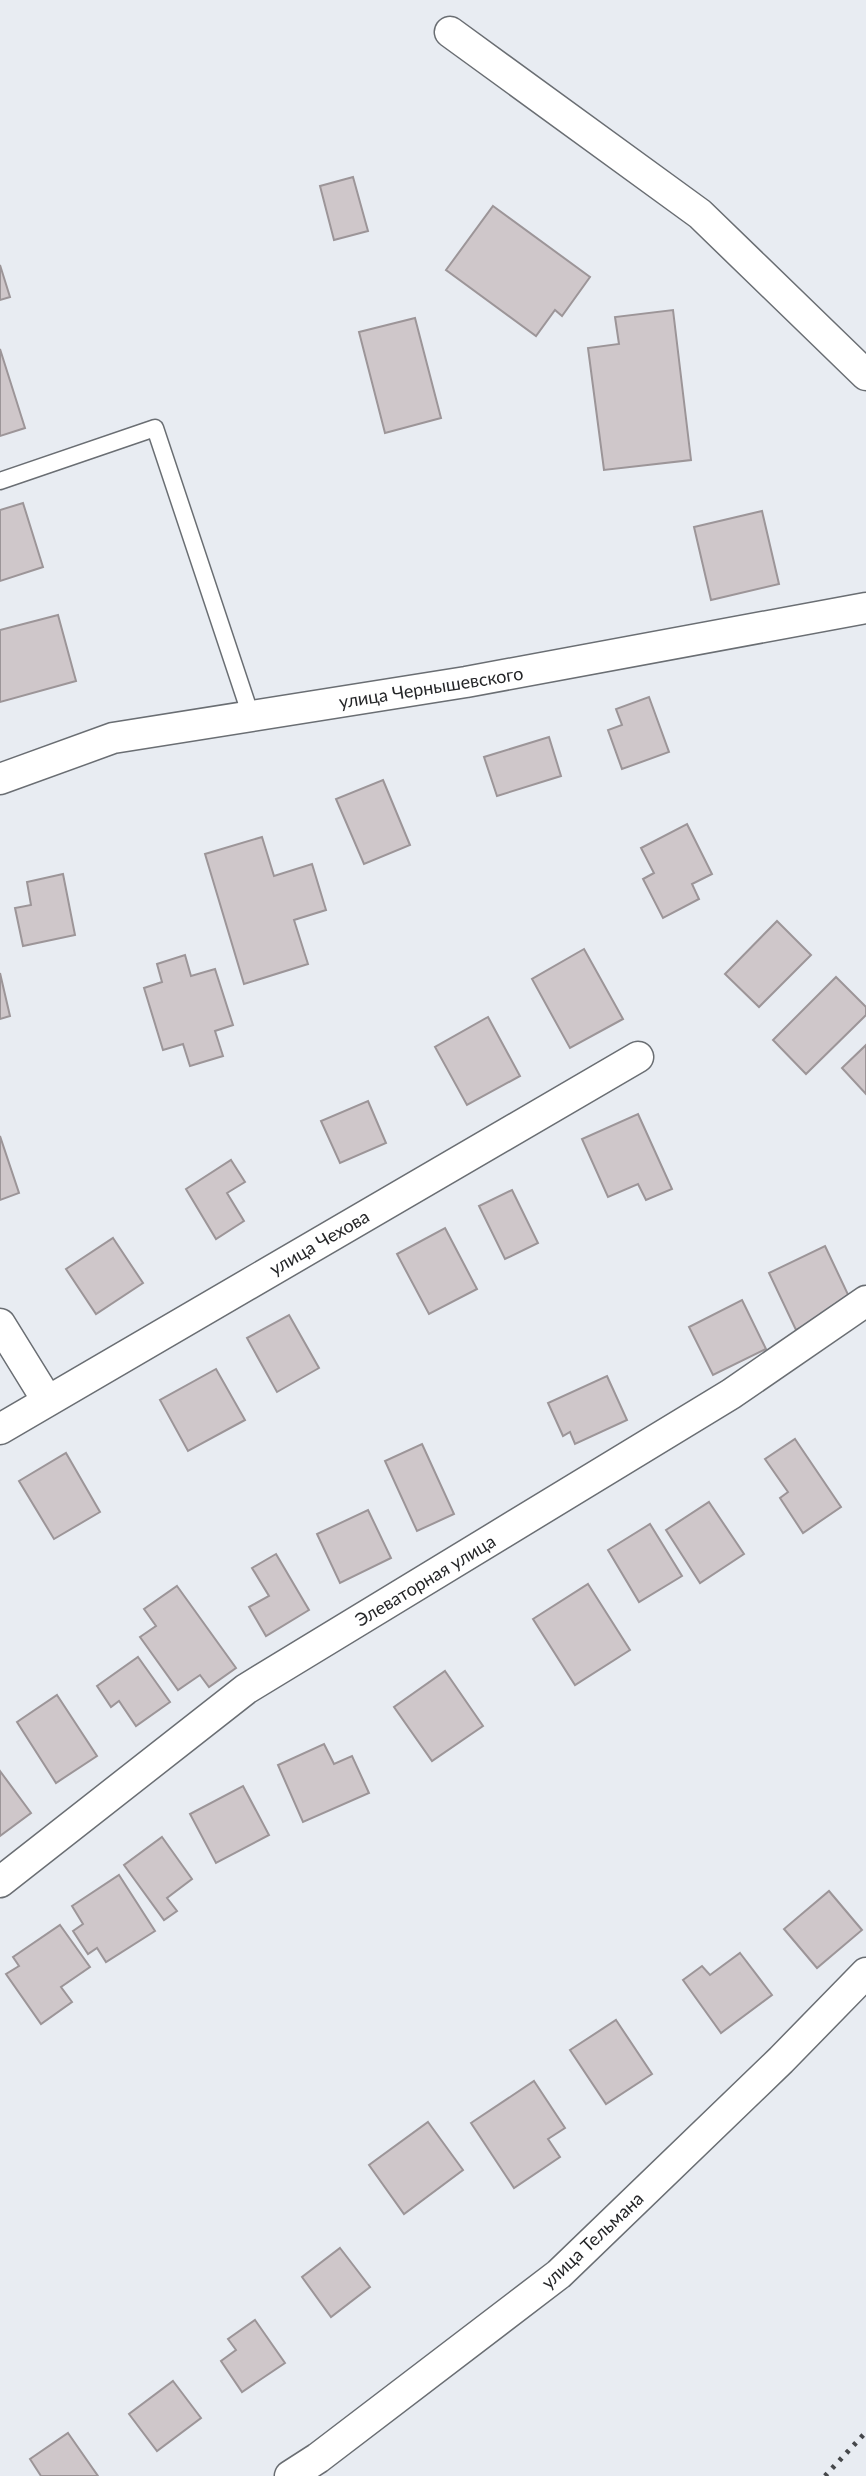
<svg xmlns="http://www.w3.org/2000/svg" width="866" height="2476" font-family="Lato,sans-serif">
  <rect width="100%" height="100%" fill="#e8ecf2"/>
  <g fill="#cfc7ca" stroke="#9c9598" stroke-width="2">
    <polygon points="353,177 368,231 334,240 320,186"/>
    <polygon points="493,206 590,277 562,316 555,310 536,336 446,270"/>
    <polygon points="0,265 10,297 0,300"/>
    <polygon points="673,310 691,460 604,470 588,348 619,344 615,317"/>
    <polygon points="415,318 441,418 385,433 359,332"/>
    <polygon points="0,349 25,428 0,436"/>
    <polygon points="23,503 43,567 0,581 0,510"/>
    <polygon points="762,511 779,584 711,600 694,527"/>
    <polygon points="58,615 76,681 0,702 0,630"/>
    <polygon points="649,697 669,752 622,769 608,730 622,725 616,709"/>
    <polygon points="549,737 561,776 497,796 484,757"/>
    <polygon points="383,780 410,845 364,864 336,799"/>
    <polygon points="687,824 712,874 692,884 699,899 663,918 643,879 654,873 641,848"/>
    <polygon points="262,837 274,876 312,864 326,910 294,920 308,964 244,984 205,854"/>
    <polygon points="63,874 75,935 23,946 15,908 31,905 27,882"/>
    <polygon points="777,921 811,955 759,1007 725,974"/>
    <polygon points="584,949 623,1019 570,1048 532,979"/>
    <polygon points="185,955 191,976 215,969 233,1025 215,1031 223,1056 190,1066 183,1044 163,1050 144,988 162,982 157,964"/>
    <polygon points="0,973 10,1016 0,1019"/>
    <polygon points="836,977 866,1007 866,1015 806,1074 773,1040"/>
    <polygon points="488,1017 520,1076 467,1105 435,1047"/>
    <polygon points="866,1045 866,1094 842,1068"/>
    <polygon points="368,1101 386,1143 340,1163 321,1121"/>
    <polygon points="638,1114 672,1189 646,1200 638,1184 608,1197 582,1139"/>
    <polygon points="0,1136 19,1193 0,1200"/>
    <polygon points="231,1160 245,1182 227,1193 244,1221 216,1239 186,1189"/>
    <polygon points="512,1190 538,1243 505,1259 479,1206"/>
    <polygon points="445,1228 477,1289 429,1314 397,1254"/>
    <polygon points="113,1238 143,1283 96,1314 66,1269"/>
    <polygon points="825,1246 852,1303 796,1330 769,1273"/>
    <polygon points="742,1300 766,1349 713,1375 689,1327"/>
    <polygon points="289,1315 319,1368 277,1392 247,1338"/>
    <polygon points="216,1369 245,1420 188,1451 160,1400"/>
    <polygon points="607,1376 627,1420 575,1444 570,1432 563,1436 548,1403"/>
    <polygon points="795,1439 841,1507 803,1533 780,1498 788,1492 765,1459"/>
    <polygon points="422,1444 454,1514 417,1531 385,1461"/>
    <polygon points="66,1453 100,1512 54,1539 19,1481"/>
    <polygon points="709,1502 744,1554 700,1583 666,1530"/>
    <polygon points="368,1510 391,1558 340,1583 317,1534"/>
    <polygon points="650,1524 682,1576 639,1602 608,1550"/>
    <polygon points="276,1554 309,1610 266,1636 249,1607 269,1596 252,1568"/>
    <polygon points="588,1584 630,1650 575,1685 533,1619"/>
    <polygon points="177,1586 236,1668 209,1687 200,1675 178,1690 140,1637 156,1626 144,1609"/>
    <polygon points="138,1657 170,1702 136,1726 119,1701 111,1707 97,1686"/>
    <polygon points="445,1671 483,1726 432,1761 394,1707"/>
    <polygon points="57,1695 97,1756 56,1783 17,1722"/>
    <polygon points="324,1744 334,1764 352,1756 369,1793 303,1822 278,1765"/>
    <polygon points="0,1771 31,1813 0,1836"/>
    <polygon points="243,1786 269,1835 216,1863 190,1814"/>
    <polygon points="162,1837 192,1879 167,1898 177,1911 164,1920 124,1865"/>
    <polygon points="119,1875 155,1931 106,1962 97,1948 88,1954 73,1931 83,1924 72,1906"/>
    <polygon points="829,1891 862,1930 817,1968 784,1929"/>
    <polygon points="60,1925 90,1967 61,1987 72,2002 41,2024 6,1974 19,1966 13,1957"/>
    <polygon points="740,1953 772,1995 721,2033 683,1980 702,1966 710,1975"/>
    <polygon points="616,2020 652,2074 606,2104 570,2050"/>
    <polygon points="534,2081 565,2128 548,2139 560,2157 514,2188 471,2123"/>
    <polygon points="428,2122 463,2170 404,2214 369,2165"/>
    <polygon points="340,2248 370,2287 331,2317 302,2277"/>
    <polygon points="255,2320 285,2363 242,2392 221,2361 236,2350 228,2339"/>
    <polygon points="173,2381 201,2418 157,2451 129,2414"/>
    <polygon points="68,2433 98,2476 41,2476 30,2459"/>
  </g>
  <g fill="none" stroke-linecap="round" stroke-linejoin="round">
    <defs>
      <polyline id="lane" points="0,481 155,428 251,716"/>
      <g id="street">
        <polyline points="450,32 700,214 866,375"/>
        <polyline points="0,779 113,738 466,682 866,608"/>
        <polyline points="0,1324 47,1400"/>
        <polyline points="0,1429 638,1057"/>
        <polyline points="0,1882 246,1689 731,1394 866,1301"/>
        <polyline points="290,2476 318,2458 559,2274 781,2060 866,1973"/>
      </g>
    </defs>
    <use href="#lane" stroke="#6a6e73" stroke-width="19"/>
    <use href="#street" stroke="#6a6e73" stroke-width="33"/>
    <use href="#lane" stroke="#fff" stroke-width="16"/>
    <use href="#street" stroke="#fff" stroke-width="30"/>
    <polyline stroke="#46484b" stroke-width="5" stroke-dasharray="3.5 7" stroke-linecap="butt" points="825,2476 866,2432"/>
  </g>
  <g text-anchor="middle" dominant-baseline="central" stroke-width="6" stroke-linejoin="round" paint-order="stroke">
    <g font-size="18" fill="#252628" stroke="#fff">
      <text transform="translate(431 687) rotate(-9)">улица Чернышевского</text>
      <text transform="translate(319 1242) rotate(-30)">улица Чехова</text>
      <text transform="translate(425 1580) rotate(-31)">Элеваторная улица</text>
      <text transform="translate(592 2240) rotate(-43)">улица Тельмана</text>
    </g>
  </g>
</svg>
